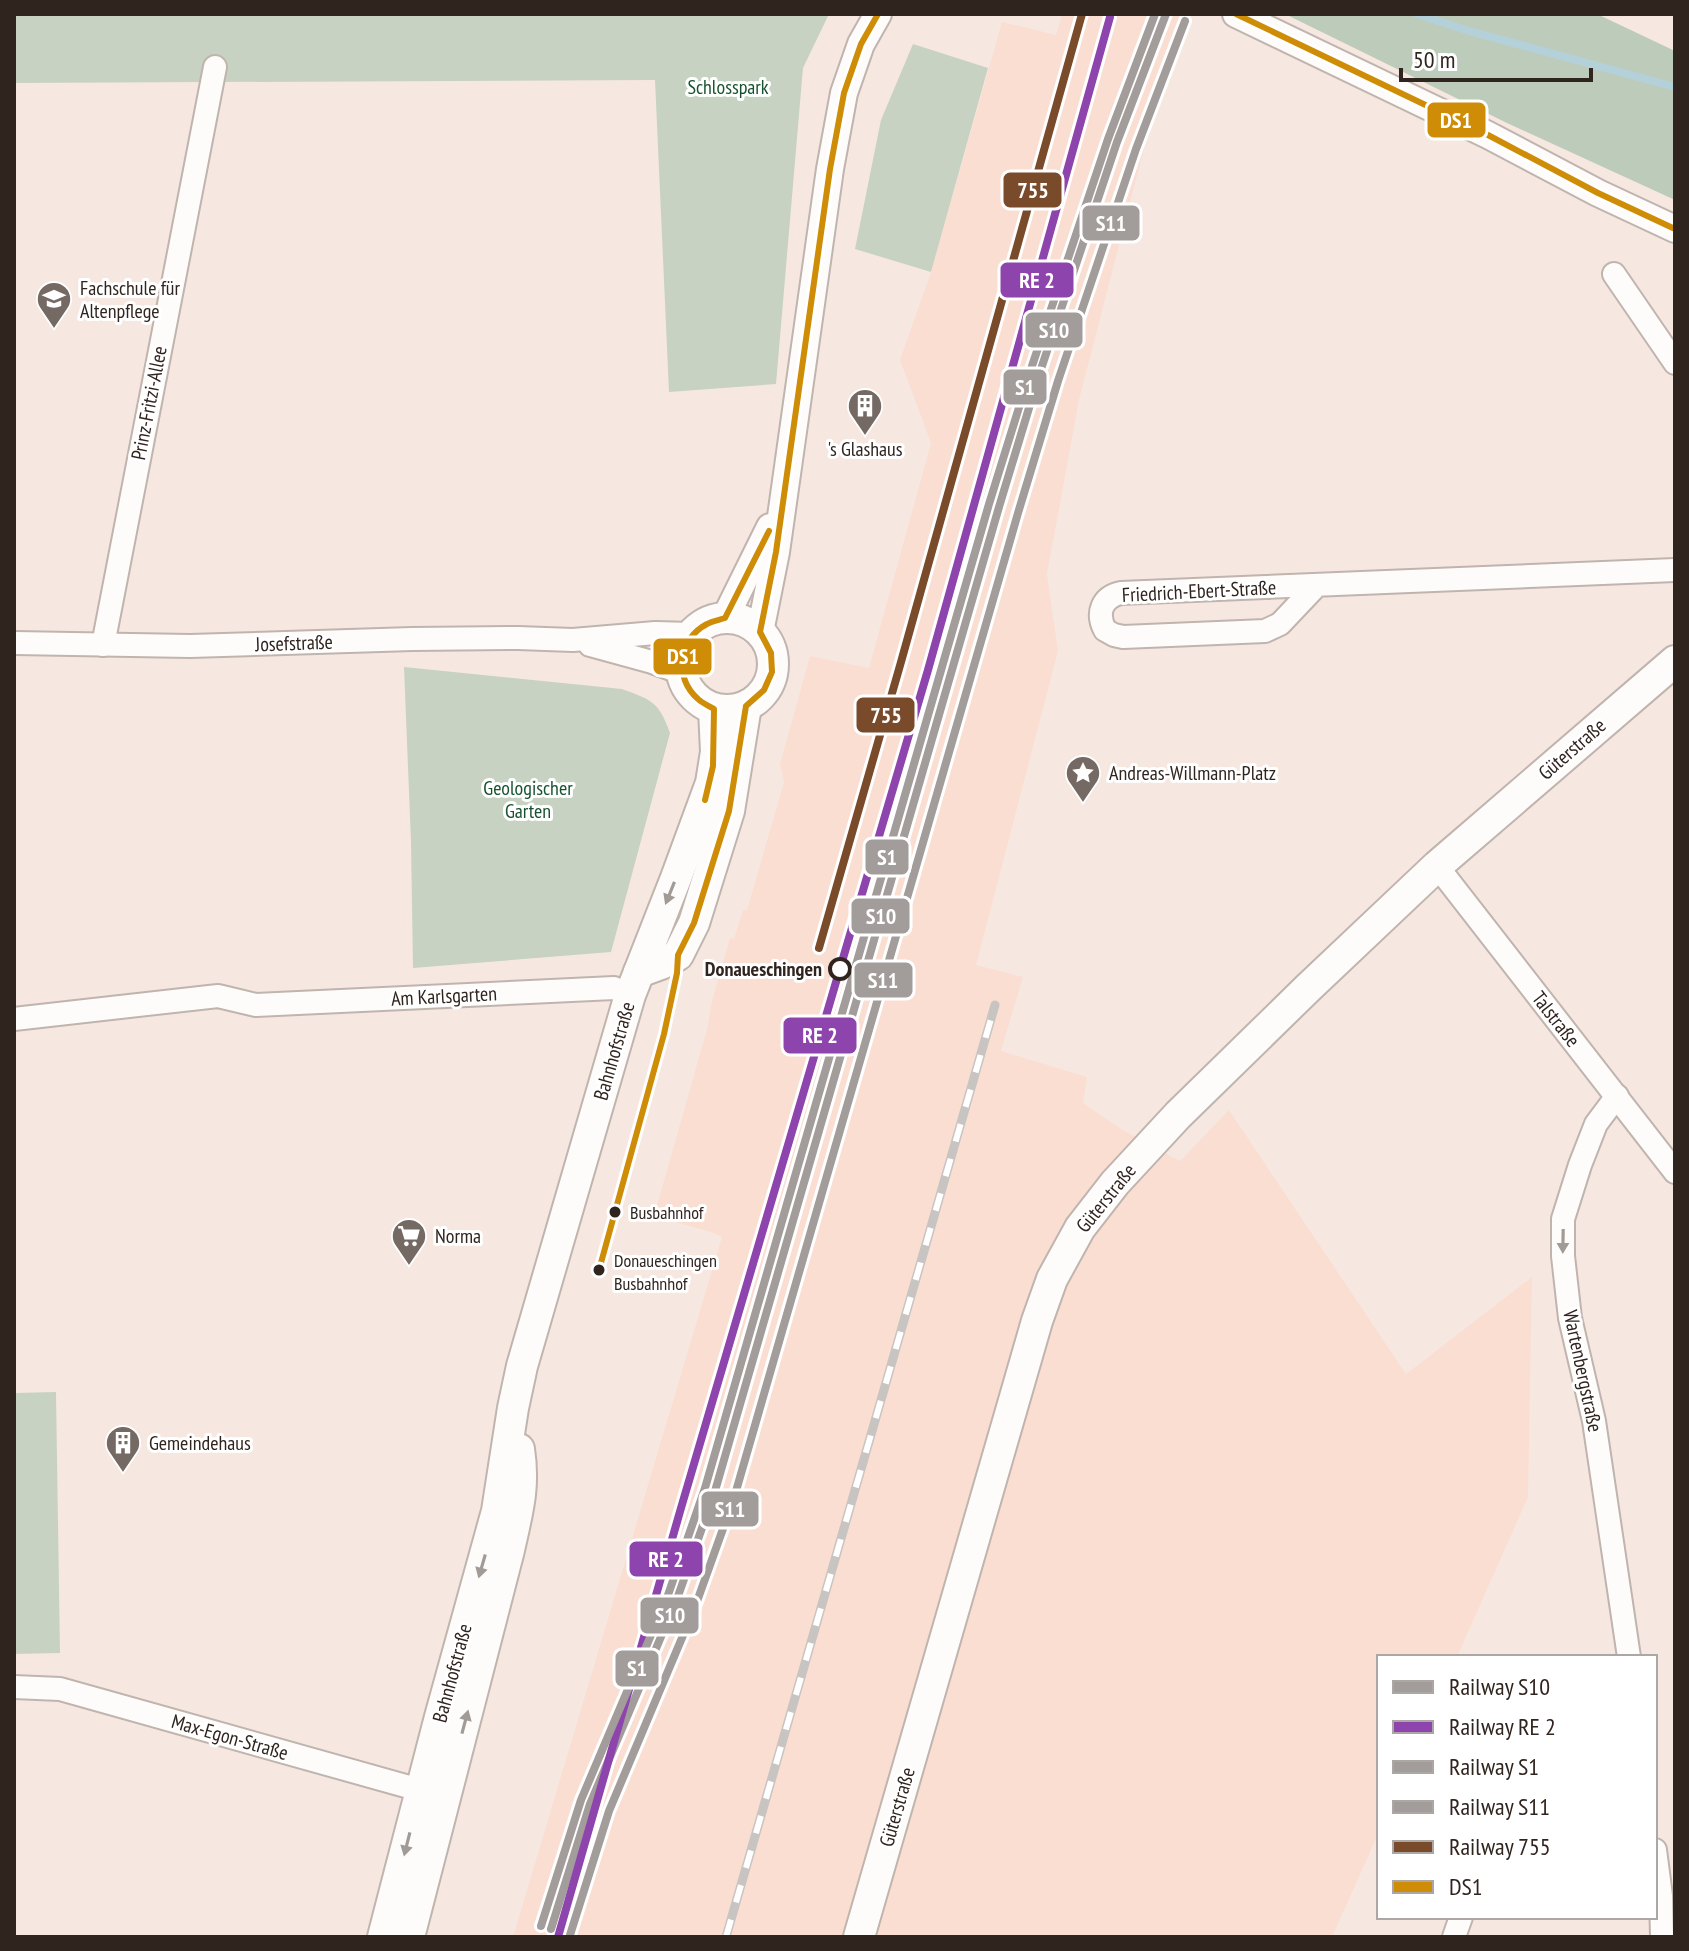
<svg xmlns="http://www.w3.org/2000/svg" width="1689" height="1951" font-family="'PT Sans Narrow',sans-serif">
  <rect width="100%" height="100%" fill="#f6e8e1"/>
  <polygon fill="#faded2" points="1062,14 1186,14 1147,137 1079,400 1047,574 1058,651 976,965 1023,977 1001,1051 1087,1077 1083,1103 1121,1129 1180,1161 1229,1110 1406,1374 1532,1277 1528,1497 1457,1657 1379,1657 1379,1832 1332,1937 513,1937 722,1237 711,1232 654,1216 707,1029 712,1001 730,938 734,939 743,910 747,910 784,782 780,764 810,656 869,668 931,443 900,360 931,272 1002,22 1056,35"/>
  <g fill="#c7d2c2">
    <polygon points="14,14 829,14 803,68 776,384 669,392 655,80 14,83"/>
    <polygon points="913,44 988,68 931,272 855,249 881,120"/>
    <path d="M404,667L622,689C652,700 659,702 670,733L611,952L413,968L411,842Z"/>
    <polygon points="56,1392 60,1653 14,1654 14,1393"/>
  </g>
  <polygon fill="#bdcbba" points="1285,14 1597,14 1675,51 1675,200 1507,123"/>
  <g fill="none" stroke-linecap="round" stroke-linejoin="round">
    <polyline stroke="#b4d1da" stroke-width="8" points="1417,14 1469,31 1675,87"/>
    <defs>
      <g id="minor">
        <polyline points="1614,274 1675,363"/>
        <path d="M1316,586L1280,624L1265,631L1123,637L1114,635L1105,630C1096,613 1102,597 1121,593L1675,570"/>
        <polyline points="14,643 190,646 412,639 518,638 573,640 655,633 692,634"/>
        <polyline points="103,645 215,67"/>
        <polyline points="590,645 652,662 682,673"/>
        <polyline points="1437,866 1675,1172"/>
        <polyline points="14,1019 218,996 256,1005 614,988 630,995"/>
        <polyline points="1617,1096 1596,1124 1580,1165 1563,1219 1563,1256 1570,1318 1594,1421 1629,1657"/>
        <polyline points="14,1687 60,1689 434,1794"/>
        <polyline points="1655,1850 1661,1896 1662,1937"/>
        <polyline points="1454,1937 1461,1917"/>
      </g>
      <g id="tertiary">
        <polyline points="1236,14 1488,135 1598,193 1675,229"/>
        <polyline points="725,618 770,527"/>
        <polyline points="760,632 776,552 830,169 844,93 861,44 878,14"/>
      </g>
      <g id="secondary">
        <circle cx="727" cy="664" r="46"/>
        <polyline points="639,972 661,964 678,955 694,923 729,811 746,706"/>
        <polyline points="383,1937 440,1717 497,1511 513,1408 522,1366 630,995 676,878 711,783 716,752 714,709"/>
        <path d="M409,1937L509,1550C517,1513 525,1488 519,1449"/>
        <polyline points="859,1937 1037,1321 1052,1279 1080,1228 1115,1183 1178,1115 1308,988 1437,866 1675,661"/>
      </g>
    </defs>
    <use href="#minor" stroke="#c0b4ae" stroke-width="26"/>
    <use href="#tertiary" stroke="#c0b4ae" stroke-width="30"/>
    <use href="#secondary" stroke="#c0b4ae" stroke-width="34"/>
    <use href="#minor" stroke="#fefcfa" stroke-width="22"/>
    <use href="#tertiary" stroke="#fefcfa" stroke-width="26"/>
    <use href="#secondary" stroke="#fefcfa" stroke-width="30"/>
    <defs>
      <polyline id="rail" points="726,1937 995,1005"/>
    </defs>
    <use href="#rail" stroke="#c8c4c2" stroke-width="9"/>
    <use href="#rail" stroke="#fff" stroke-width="6" stroke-dasharray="18" stroke-linecap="butt"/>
    <defs>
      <g id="bus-1">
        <polyline points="1236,14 1488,135 1598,193 1675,229"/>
        <path d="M705,800L713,766L714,709C709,706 702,703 698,699C673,677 678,639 707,624C712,621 719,620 725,618L769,531"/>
        <polyline points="599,1270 664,1034 677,973 678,955 694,923 729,811 746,706 764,690 772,672 771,653 760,632 776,552 830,169 844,93 861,44 878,14"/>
      </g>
    </defs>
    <use href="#bus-1" stroke="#fff" stroke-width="12"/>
    <use href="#bus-1" stroke="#cf8c06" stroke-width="6"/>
    <defs>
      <polyline id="rail-1" points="551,1929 590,1804 677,1599 715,1491 999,507 1039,375 1117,142 1166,14"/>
      <polyline id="rail-2" points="558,1937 681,1508 928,670 1110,17"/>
      <polyline id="rail-3" points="541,1926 581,1800 668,1595 705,1488 989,504 1030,372 1108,139 1155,14"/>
      <polyline id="rail-4" points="570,1935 609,1811 695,1607 734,1498 1018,513 1058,381 1136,149 1185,21"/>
      <polyline id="rail-5" points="819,948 901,662 1082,14"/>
    </defs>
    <use href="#rail-1" stroke="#fff" stroke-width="14"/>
    <use href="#rail-2" stroke="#fff" stroke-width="14"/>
    <use href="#rail-3" stroke="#fff" stroke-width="14"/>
    <use href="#rail-4" stroke="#fff" stroke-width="14"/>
    <use href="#rail-5" stroke="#fff" stroke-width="14"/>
    <use href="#rail-1" stroke="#a29c9a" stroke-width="8"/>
    <use href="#rail-2" stroke="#8e44ad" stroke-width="8"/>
    <use href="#rail-3" stroke="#a29c9a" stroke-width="8"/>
    <use href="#rail-4" stroke="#a29c9a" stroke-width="8"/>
    <use href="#rail-5" stroke="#7a4b2a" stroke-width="8"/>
  </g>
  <defs><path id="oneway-solid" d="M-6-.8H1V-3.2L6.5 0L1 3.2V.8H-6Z" transform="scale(2)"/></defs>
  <g fill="#a19b97">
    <use href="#oneway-solid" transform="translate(670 893) rotate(112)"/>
    <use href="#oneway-solid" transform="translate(1563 1241) rotate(91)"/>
    <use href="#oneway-solid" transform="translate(482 1566) rotate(106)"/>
    <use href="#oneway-solid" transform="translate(465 1722) rotate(-75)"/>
    <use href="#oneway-solid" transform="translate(407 1844) rotate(104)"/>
  </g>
  <defs>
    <symbol id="university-pin" viewBox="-11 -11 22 30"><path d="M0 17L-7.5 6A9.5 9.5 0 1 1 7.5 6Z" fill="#756963" stroke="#fff"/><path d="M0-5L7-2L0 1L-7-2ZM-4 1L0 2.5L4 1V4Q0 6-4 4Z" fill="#fff"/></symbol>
    <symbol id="building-pin" viewBox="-11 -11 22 30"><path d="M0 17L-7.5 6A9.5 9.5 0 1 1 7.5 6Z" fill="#756963" stroke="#fff"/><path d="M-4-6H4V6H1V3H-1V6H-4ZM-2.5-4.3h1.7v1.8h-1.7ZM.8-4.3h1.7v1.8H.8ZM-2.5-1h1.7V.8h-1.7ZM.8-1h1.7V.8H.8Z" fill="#fff"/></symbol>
    <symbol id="sight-pin" viewBox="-11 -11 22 30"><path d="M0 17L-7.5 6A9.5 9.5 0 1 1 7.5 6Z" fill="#756963" stroke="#fff"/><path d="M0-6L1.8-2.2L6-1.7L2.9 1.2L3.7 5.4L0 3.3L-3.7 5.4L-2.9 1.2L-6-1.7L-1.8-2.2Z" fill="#fff"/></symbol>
    <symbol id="supermarket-pin" viewBox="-11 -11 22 30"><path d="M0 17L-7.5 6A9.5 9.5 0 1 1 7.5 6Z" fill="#756963" stroke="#fff"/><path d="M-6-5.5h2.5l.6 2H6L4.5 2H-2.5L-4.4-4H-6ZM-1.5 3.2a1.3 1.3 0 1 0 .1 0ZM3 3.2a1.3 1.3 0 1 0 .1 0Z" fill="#fff"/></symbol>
  </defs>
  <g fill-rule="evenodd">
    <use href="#university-pin" x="34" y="279" width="40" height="54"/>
    <use href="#building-pin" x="845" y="386" width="40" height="54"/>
    <use href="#sight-pin" x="1063" y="753" width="40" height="54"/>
    <use href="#supermarket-pin" x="389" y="1216" width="40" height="54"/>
    <use href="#building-pin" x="103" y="1423" width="40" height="54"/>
  </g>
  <circle fill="#fff" stroke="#30241f" stroke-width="4" cx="840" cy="969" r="10"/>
  <g fill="#30241f" stroke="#fff" stroke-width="3">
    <circle cx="615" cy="1212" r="7"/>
    <circle cx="599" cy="1270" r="7"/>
  </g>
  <g text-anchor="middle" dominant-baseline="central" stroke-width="6" stroke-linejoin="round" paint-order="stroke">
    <g font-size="18" fill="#30241f" stroke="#fff" text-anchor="start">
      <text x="630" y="1212">Busbahnhof</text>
      <text x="614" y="1260">Donaueschingen<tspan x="614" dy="23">Busbahnhof</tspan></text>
    </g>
    <g font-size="20" fill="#17522f" stroke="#fff">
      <text x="728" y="87">Schlosspark</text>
      <text x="528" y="788">Geologischer<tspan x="528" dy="23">Garten</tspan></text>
    </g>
    <g font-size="20" fill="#30241f" stroke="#fff" text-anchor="start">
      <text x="80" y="288">Fachschule für<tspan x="80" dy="23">Altenpflege</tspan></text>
      <text x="865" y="449" text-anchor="middle">'s Glashaus</text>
      <text x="1109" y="773">Andreas-Willmann-Platz</text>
      <text x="435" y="1236">Norma</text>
      <text x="149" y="1443">Gemeindehaus</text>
    </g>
    <g font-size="20" fill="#30241f" stroke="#fff">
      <text transform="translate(149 403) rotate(-79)">Prinz-Fritzi-Allee</text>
      <text transform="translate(1199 591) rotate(-3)">Friedrich-Ebert-Straße</text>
      <text transform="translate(294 643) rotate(-2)">Josefstraße</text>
      <text transform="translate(1572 749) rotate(-41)">Güterstraße</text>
      <text transform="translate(444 996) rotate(-3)">Am Karlsgarten</text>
      <text transform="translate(1556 1019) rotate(52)">Talstraße</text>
      <text transform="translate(614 1051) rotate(-74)">Bahnhofstraße</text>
      <text transform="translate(1106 1198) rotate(-51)">Güterstraße</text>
      <text transform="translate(1583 1371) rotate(78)">Wartenbergstraße</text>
      <text transform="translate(452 1673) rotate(-75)">Bahnhofstraße</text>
      <text transform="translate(230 1737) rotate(16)">Max-Egon-Straße</text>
      <text transform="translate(897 1807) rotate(-74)">Güterstraße</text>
    </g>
    <g font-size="20" font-weight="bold" fill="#30241f" stroke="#fff" text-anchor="end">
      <text x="822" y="969">Donaueschingen</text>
    </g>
  </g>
  <g stroke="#fff" stroke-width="3">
    <rect x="1426" y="101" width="61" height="38" rx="8" fill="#cf8c06"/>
    <rect x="1002" y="171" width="61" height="38" rx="8" fill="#7a4b2a"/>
    <rect x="1081" y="204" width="60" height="38" rx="8" fill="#a29c9a"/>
    <rect x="999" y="261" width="76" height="38" rx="8" fill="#8e44ad"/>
    <rect x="1024" y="311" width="60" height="38" rx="8" fill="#a29c9a"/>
    <rect x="1002" y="368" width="46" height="38" rx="8" fill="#a29c9a"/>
    <rect x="652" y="637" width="61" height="39" rx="8" fill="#cf8c06"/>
    <rect x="855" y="696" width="61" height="38" rx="8" fill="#7a4b2a"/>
    <rect x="864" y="838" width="46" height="38" rx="8" fill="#a29c9a"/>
    <rect x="850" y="897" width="61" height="38" rx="8" fill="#a29c9a"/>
    <rect x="853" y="961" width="61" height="38" rx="8" fill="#a29c9a"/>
    <rect x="782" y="1016" width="76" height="39" rx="8" fill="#8e44ad"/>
    <rect x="700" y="1490" width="60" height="38" rx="8" fill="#a29c9a"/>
    <rect x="628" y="1540" width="76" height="38" rx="8" fill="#8e44ad"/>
    <rect x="639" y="1596" width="61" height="39" rx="8" fill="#a29c9a"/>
    <rect x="614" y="1649" width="46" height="39" rx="8" fill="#a29c9a"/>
  </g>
  <g font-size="22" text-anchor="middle" font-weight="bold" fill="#fff">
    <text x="1456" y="128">DS1</text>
    <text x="1033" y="198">755</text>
    <text x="1111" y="231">S11</text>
    <text x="1037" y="288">RE 2</text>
    <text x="1054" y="338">S10</text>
    <text x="1025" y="395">S1</text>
    <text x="683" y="664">DS1</text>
    <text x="886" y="723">755</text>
    <text x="887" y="865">S1</text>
    <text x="881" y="924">S10</text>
    <text x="883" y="988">S11</text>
    <text x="820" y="1043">RE 2</text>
    <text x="730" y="1517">S11</text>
    <text x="666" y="1567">RE 2</text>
    <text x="670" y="1623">S10</text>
    <text x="637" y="1676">S1</text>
  </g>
  <rect width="1689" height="1951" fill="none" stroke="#30241f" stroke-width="32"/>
  <rect x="1377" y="1655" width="280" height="264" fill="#ffffff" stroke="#aca7a5" stroke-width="2"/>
  <rect x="1393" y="1681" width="40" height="12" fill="#a29c9a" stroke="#aca7a5" stroke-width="2"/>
  <text x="1449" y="1695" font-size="24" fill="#30241f">Railway S10</text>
  <rect x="1393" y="1721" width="40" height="12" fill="#8e44ad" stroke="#aca7a5" stroke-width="2"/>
  <text x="1449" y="1735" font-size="24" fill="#30241f">Railway RE 2</text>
  <rect x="1393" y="1761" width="40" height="12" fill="#a29c9a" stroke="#aca7a5" stroke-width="2"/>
  <text x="1449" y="1775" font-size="24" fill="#30241f">Railway S1</text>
  <rect x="1393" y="1801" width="40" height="12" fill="#a29c9a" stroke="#aca7a5" stroke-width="2"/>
  <text x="1449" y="1815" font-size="24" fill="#30241f">Railway S11</text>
  <rect x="1393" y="1841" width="40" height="12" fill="#7a4b2a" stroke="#aca7a5" stroke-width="2"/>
  <text x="1449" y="1855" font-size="24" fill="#30241f">Railway 755</text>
  <rect x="1393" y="1881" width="40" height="12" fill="#cf8c06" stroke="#aca7a5" stroke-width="2"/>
  <text x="1449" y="1895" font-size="24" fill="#30241f">DS1</text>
  <path d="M1401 68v12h190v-12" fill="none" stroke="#30241f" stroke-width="4"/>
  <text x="1413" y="68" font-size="24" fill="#30241f" stroke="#ffffff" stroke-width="6" paint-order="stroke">50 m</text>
</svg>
